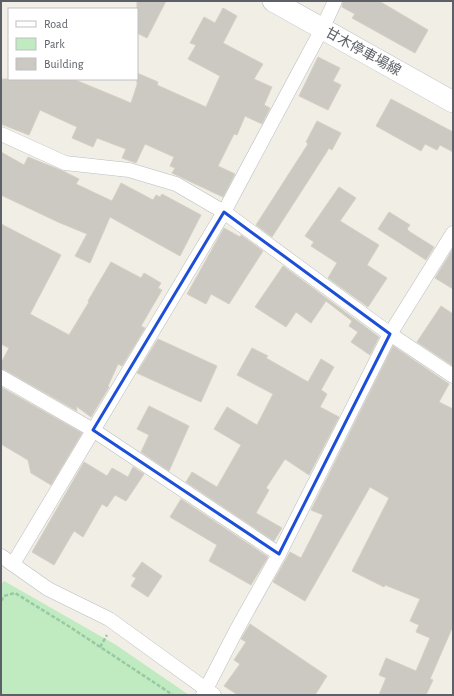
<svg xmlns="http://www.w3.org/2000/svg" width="454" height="696" font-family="'Alegreya Sans','Noto Sans JP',sans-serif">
  <rect width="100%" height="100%" fill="#f0eee5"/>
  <polygon fill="#c0eac0" points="4,581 116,645 189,695 1,695 1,585"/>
  <g fill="#ccc8c2" stroke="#d6d0c3">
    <polygon points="137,1 166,1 147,38 137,33"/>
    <polygon points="343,1 379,1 428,30 415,53 352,18 355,14 342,7"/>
    <polygon points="223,8 237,16 223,43 263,64 254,79 272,87 264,105 270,108 262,124 245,116 237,135 234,134 218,166 235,174 223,197 172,173 175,168 170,166 174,157 145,144 136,163 122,158 126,149 97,138 93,147 72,138 77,127 40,110 29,135 1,124 1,79 73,79 131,103 137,85 137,73 158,82 157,85 206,107 220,76 188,59 196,45 190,43 204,17 215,23"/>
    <polygon points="318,57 340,68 333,81 341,85 328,110 299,96"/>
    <polygon points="391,99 453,132 453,152 440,145 437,150 425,144 421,151 376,126"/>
    <polygon points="317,121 341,133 332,150 329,148 326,153 272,237 256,225 308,144 306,142"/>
    <polygon points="1,152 24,165 28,157 63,171 79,179 76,184 112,201 121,183 153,200 156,195 160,197 162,194 201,215 180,256 110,217 90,263 75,256 87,234 58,222 1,195"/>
    <polygon points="339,187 356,198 340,221 379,245 367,265 387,278 368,307 328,278 337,263 311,246 314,242 305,236"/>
    <polygon points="389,212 410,225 407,229 410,232 434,247 426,260 378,229"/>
    <polygon points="1,224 61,255 30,314 69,335 89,302 88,301 111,262 141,278 144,273 161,283 158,288 162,290 141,326 145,328 122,366 118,364 108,386 109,387 91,417 76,406 77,411 5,370 1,369 1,363 9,348 1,344"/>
    <polygon points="224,228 240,237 241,235 263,251 229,304 211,294 206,304 187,294"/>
    <polygon points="453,249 453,289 435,278"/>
    <polygon points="283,266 379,337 370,355 351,342 358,332 349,326 352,321 326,301 311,323 296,312 286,327 255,307"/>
    <polygon points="441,306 453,314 453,366 417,342"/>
    <polygon points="158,339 217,366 201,402 137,373"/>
    <polygon points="393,346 449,384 439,402 453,409 453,626 430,679 433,680 426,695 379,695 386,678 379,675 386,658 416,671 430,638 416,632 419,625 410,621 420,599 385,585 384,587 352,571 389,498 370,487 305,601 273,582 290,552 301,558 323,515 311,510"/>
    <polygon points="252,348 268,356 266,358 308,382 321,359 334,367 321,390 327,394 320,407 339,417 309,475 285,459 266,488 269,490 256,513 282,528 274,541 186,482 192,472 217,487 241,445 214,429 227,407 257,425 273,394 237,375"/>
    <polygon points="1,387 82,433 51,485 31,473 28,460 1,444"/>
    <polygon points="149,406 189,426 169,471 141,452 149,435 137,429"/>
    <polygon points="84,462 107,476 112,468 128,477 133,467 144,474 126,501 115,495 107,507 102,504 83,537 74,531 54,565 32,552"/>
    <polygon points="181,499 268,557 251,585 209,561 217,545 170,517"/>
    <polygon points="142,562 162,576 148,597 131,586 136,578 132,576"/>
    <polygon points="250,624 327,676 315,695 238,695 224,686 240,664 234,660 246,642 241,639"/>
  </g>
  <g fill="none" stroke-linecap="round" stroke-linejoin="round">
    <defs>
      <g id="minor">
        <polyline points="1,134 65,163 129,170 176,184 224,212 390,334 453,376"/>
        <polyline points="1,377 93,430 279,554"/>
        <polyline points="1,556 48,589 109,619 214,695"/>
        <polyline points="13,564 224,212 322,29 335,1"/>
        <polyline points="203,695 236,631 279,554 390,334 453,233"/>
      </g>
      <polyline id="secondary" points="273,1 453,102"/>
    </defs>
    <use href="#minor" stroke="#babdc2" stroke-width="15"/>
    <use href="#secondary" stroke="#babec4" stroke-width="22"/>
    <g stroke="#97c9a5" stroke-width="2.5" stroke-dasharray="4 2" stroke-linecap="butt">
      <polyline points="1,601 4,596 15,593 70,627 173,695"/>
      <polyline points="100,647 107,635"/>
    </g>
    <use href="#minor" stroke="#fff" stroke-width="14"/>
    <use href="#secondary" stroke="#fff" stroke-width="21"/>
  </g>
  <path fill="none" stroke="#1d4ed8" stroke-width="3" stroke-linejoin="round" d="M224,212L390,334L279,554L93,430Z"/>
  <g text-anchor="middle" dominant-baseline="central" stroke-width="3" stroke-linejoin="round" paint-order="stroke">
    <g font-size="14" fill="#5d6167" stroke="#fff">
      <text transform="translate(363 52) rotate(29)">甘木停車場線</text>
    </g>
  </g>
  <rect width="454" height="696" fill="none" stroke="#5d6167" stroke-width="4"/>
  <rect x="8" y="8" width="130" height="72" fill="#ffffff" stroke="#bec0c2"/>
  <rect x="16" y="21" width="20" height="6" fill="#ffffff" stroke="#bec0c2"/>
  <text x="44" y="28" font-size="12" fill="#5d6167">Road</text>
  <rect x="16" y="38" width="20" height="12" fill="#c0eac0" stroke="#bec0c2"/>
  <text x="44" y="48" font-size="12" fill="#5d6167">Park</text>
  <rect x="16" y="58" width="20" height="12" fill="#ccc8c2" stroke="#bec0c2"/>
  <text x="44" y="68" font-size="12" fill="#5d6167">Building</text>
</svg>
